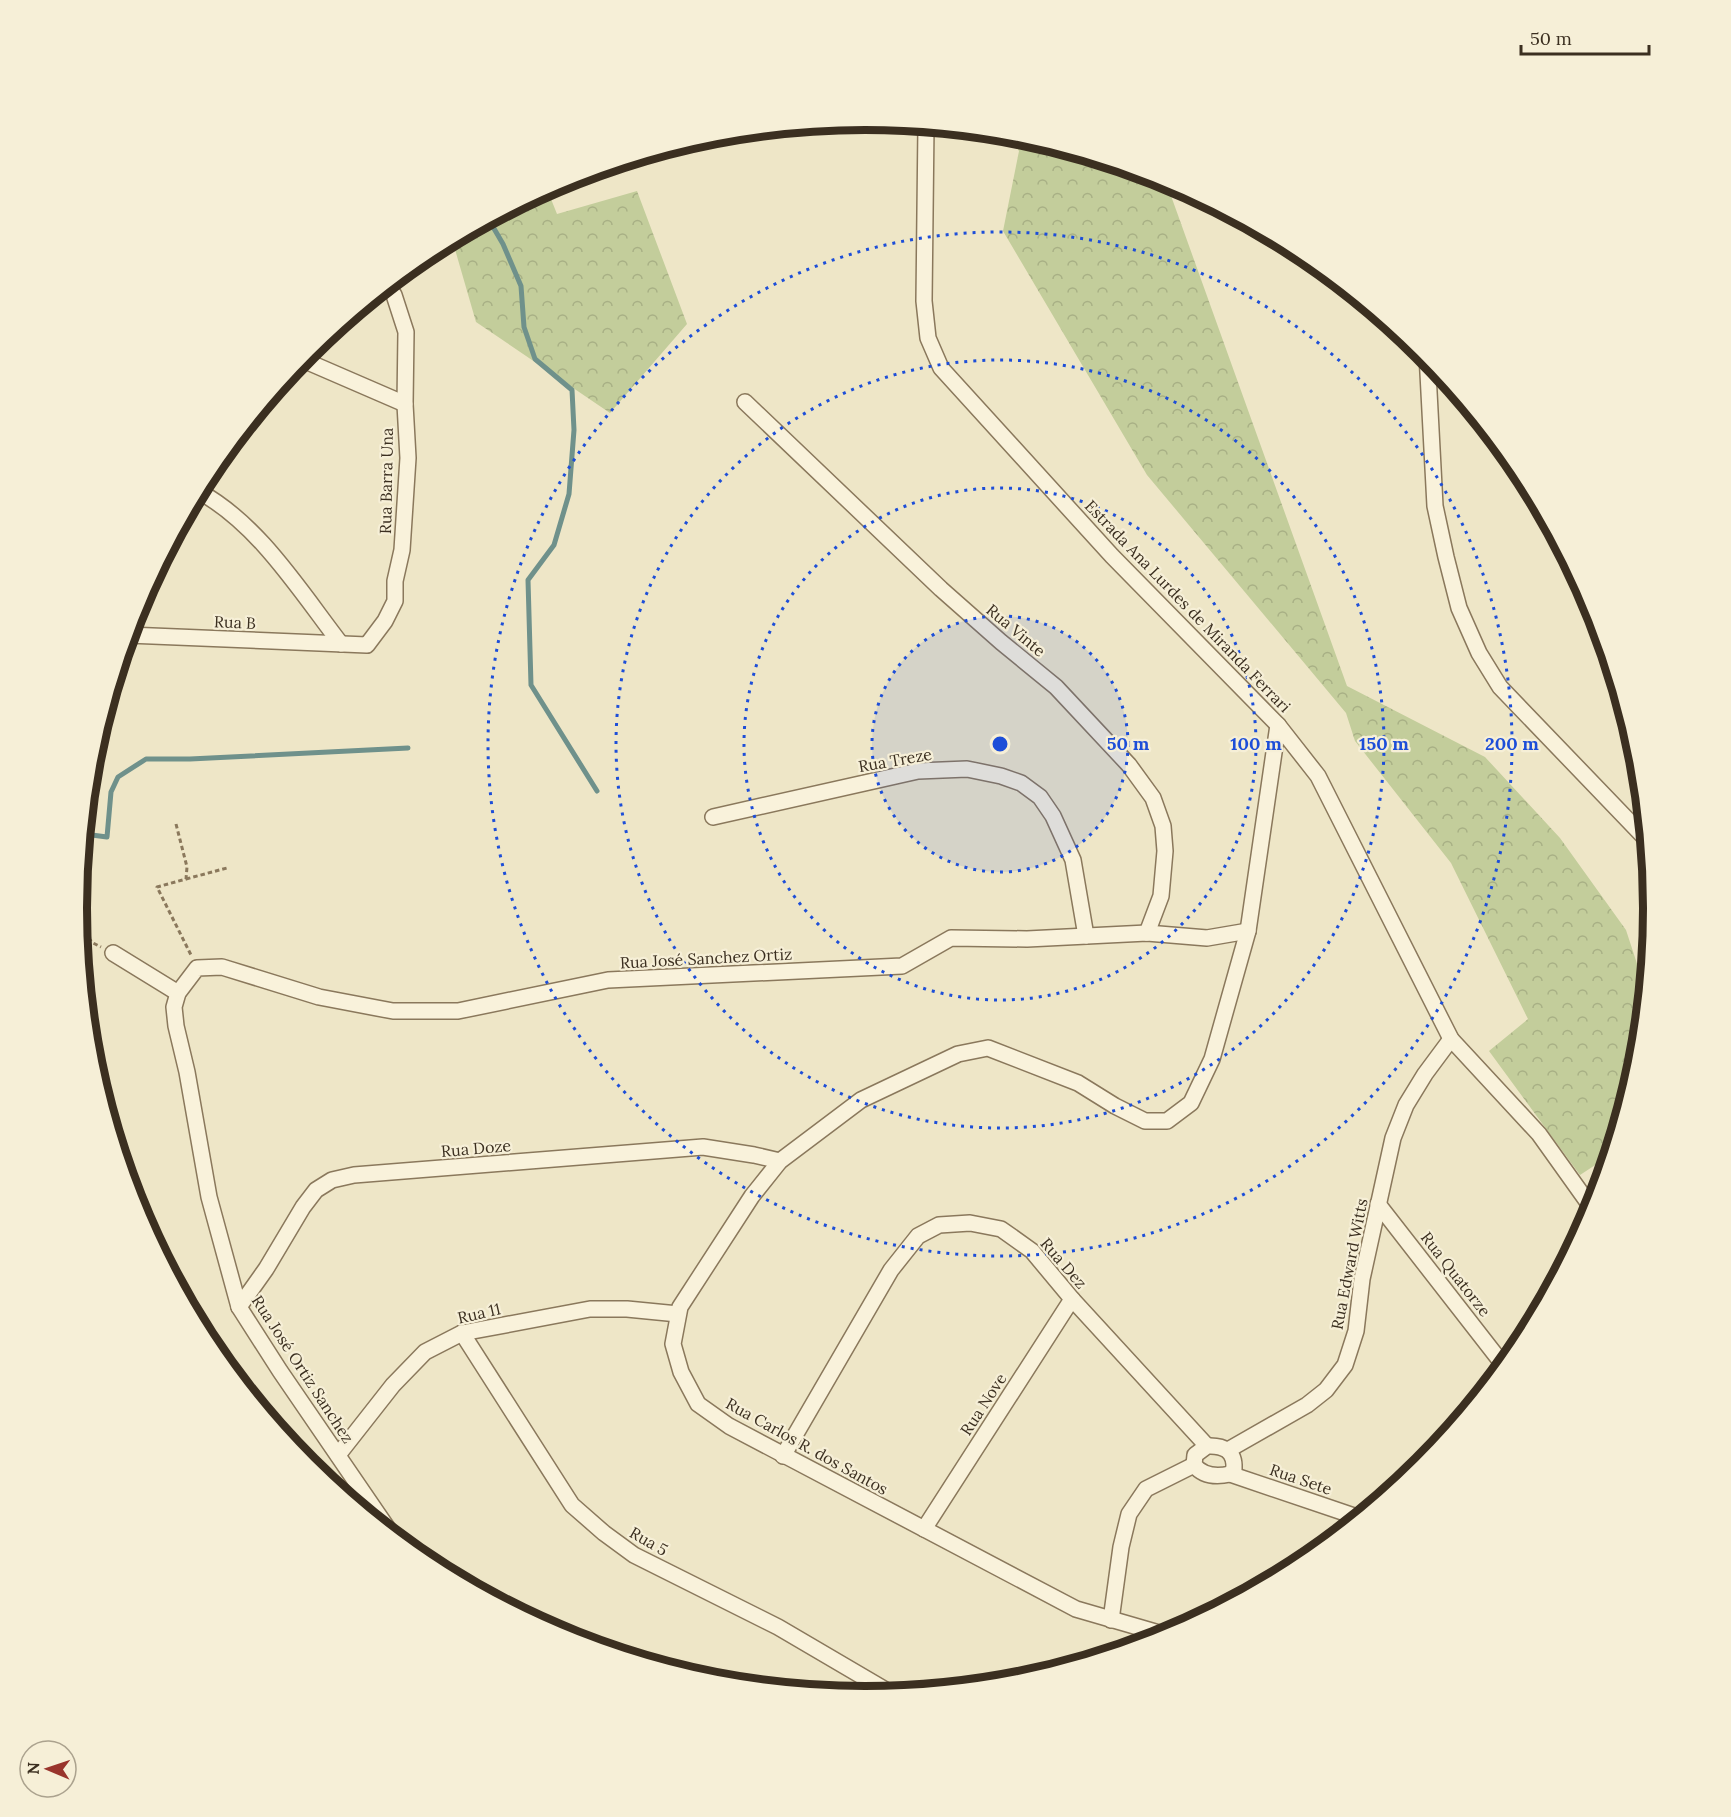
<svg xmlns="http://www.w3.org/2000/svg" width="1731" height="1817" font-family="Lora,serif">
  <defs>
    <pattern id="forest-crowns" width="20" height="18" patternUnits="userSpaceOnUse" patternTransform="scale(1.5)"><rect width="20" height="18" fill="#c3cd9b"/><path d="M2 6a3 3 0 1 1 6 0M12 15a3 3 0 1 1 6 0" fill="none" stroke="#a8b085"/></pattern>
  </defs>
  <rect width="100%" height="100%" fill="#eee6c7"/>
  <g fill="url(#forest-crowns)">
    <polygon points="1007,133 1020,135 1165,179 1347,686 1485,757 1560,838 1626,930 1642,979 1645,1001 1639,1063 1612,1154 1580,1175 1489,1051 1528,1019 1451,863 1355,741 1346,713 1147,475 1003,231 1019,151"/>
    <polygon points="547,189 557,214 637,191 687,324 610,413 476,322 452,239"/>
  </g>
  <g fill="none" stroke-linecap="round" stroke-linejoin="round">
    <g stroke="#6f918b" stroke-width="5">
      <polyline points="489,220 503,244 521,286 524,327 535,359 572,390 574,430 569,494 554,545 528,580 531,685 597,791"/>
      <polyline points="84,834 107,837 111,792 118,777 146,759 190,759 408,748"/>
    </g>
    <defs>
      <g id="minor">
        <polyline points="926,125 924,301 928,338 941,368 1112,556 1278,725 1318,776 1451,1039 1539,1134 1594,1211"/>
        <polyline points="1427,354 1435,506 1446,557 1459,608 1479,653 1500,687 1648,841"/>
        <polyline points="301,359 405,404"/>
        <polyline points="745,402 941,589 1001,642 1056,687 1129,765 1153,798 1163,826 1165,851 1161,896 1147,933"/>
        <path d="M198,491C258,523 300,591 341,644"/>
        <polyline points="128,635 367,645 385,621 395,601 395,581 402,550 408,458 405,404 406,332 394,295 387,285"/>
        <polyline points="713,817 918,771 967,769 1001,776 1021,783 1040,797 1053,816 1073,860 1086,936"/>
        <polyline points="113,953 178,993"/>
        <polyline points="1378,1204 1505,1367"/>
        <polyline points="239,1307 266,1269 303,1207 316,1190 332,1180 354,1175 703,1147 754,1155 780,1161"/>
        <polyline points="462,1333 572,1505 604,1533 634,1555 778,1627 894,1695"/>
        <path d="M1207,1446C1224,1445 1235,1451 1234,1469L1230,1474C1217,1477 1203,1476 1194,1465L1195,1455Z"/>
        <polyline points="1228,1450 1307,1405 1326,1390 1345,1365 1356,1331 1362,1279 1393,1138 1406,1105 1425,1074 1451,1039"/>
        <polyline points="338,1455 393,1385 425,1352 462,1333 590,1309 627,1309 678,1314"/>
        <polyline points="783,1456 891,1270 918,1236 939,1225 970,1223 1001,1229 1032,1251 1072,1299 1207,1446"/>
        <polyline points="1230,1474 1360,1518"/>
        <polyline points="924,1529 1072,1299"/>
        <polyline points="395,1539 280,1371 239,1307 209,1197 187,1072 176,1026 174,1007 178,993 197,968 222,967 319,997 393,1011 458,1011 608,980 902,966 951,938 1027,939 1147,933 1207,938 1248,931"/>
        <polyline points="1111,1620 1121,1547 1129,1514 1146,1489 1194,1465"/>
        <polyline points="1169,1636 1076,1609 729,1426 698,1404 681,1372 673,1344 680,1307 752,1196 780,1161 861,1100 958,1054 988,1048 1078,1083 1115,1106 1145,1121 1167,1121 1191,1103 1212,1059 1248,931 1278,725"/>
      </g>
    </defs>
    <use href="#minor" stroke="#8a785c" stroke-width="18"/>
    <g stroke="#8a785c" stroke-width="3" stroke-dasharray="4.5 3" stroke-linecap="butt">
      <polyline points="176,824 187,867 186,879 157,887 191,955"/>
      <polyline points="186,879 227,868"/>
      <polyline points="78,927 93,943 101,947"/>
    </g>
    <use href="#minor" stroke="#f9f2db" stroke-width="15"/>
  </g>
  <circle cx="1000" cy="744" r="128" fill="#1d4ed8" fill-opacity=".12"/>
  <g fill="none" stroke="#1d4ed8" stroke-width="3" stroke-dasharray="3 6">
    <circle cx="1000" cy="744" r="128"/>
    <circle cx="1000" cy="744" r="256"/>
    <circle cx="1000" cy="744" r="384"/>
    <circle cx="1000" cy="744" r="512"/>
  </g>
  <g text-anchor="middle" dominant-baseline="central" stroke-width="4.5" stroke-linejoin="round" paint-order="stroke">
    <g font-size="16" fill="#3b2f20" stroke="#f6efd7">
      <text transform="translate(386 481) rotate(-89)">Rua Barra Una</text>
      <text transform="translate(1188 606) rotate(46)">Estrada Ana Lurdes de Miranda Ferrari</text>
      <text transform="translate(235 622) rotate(2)">Rua B</text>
      <text transform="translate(1016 630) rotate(40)">Rua Vinte</text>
      <text transform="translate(895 760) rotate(-10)">Rua Treze</text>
      <text transform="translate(706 958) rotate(-3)">Rua José Sanchez Ortiz</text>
      <text transform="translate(476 1148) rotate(-5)">Rua Doze</text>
      <text transform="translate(1064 1263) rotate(49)">Rua Dez</text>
      <text transform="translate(1349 1264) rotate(-79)">Rua Edward Witts</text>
      <text transform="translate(1456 1274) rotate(52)">Rua Quatorze</text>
      <text transform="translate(479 1313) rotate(-13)">Rua 11</text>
      <text transform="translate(303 1369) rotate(57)">Rua José Ortiz Sanchez</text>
      <text transform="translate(983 1404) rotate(-57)">Rua Nove</text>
      <text transform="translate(807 1446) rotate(29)">Rua Carlos R. dos Santos</text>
      <text transform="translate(1301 1479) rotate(19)">Rua Sete</text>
      <text transform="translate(649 1541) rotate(30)">Rua 5</text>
    </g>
  </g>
  <path d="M0 0H1731V1817H0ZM87 908a778 778 0 1 1 1556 0a778 778 0 1 1-1556 0Z" fill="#f6efd7" fill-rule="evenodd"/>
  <path fill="none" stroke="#3b2f20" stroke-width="8" d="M87 908a778 778 0 1 1 1556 0a778 778 0 1 1-1556 0Z"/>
  <circle cx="1000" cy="744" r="9" fill="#1d4ed8" stroke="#f6efd7" stroke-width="3"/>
  <g font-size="18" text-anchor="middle" font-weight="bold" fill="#1d4ed8" stroke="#f6efd7" stroke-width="4.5" stroke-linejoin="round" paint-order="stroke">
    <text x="1128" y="750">50 m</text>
    <text x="1256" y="750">100 m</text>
    <text x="1384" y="750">150 m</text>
    <text x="1512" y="750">200 m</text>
  </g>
  <g transform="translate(48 1769) rotate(272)"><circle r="28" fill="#f6efd7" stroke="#aba28e" stroke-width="1.5"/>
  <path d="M0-4.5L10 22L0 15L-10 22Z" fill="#99342c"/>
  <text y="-9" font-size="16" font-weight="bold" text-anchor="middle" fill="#3b2f20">N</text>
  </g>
  <path d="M1521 45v9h128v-9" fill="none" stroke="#3b2f20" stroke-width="3"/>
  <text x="1530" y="45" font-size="18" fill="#3b2f20" stroke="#f6efd7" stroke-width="4.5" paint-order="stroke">50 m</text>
</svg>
